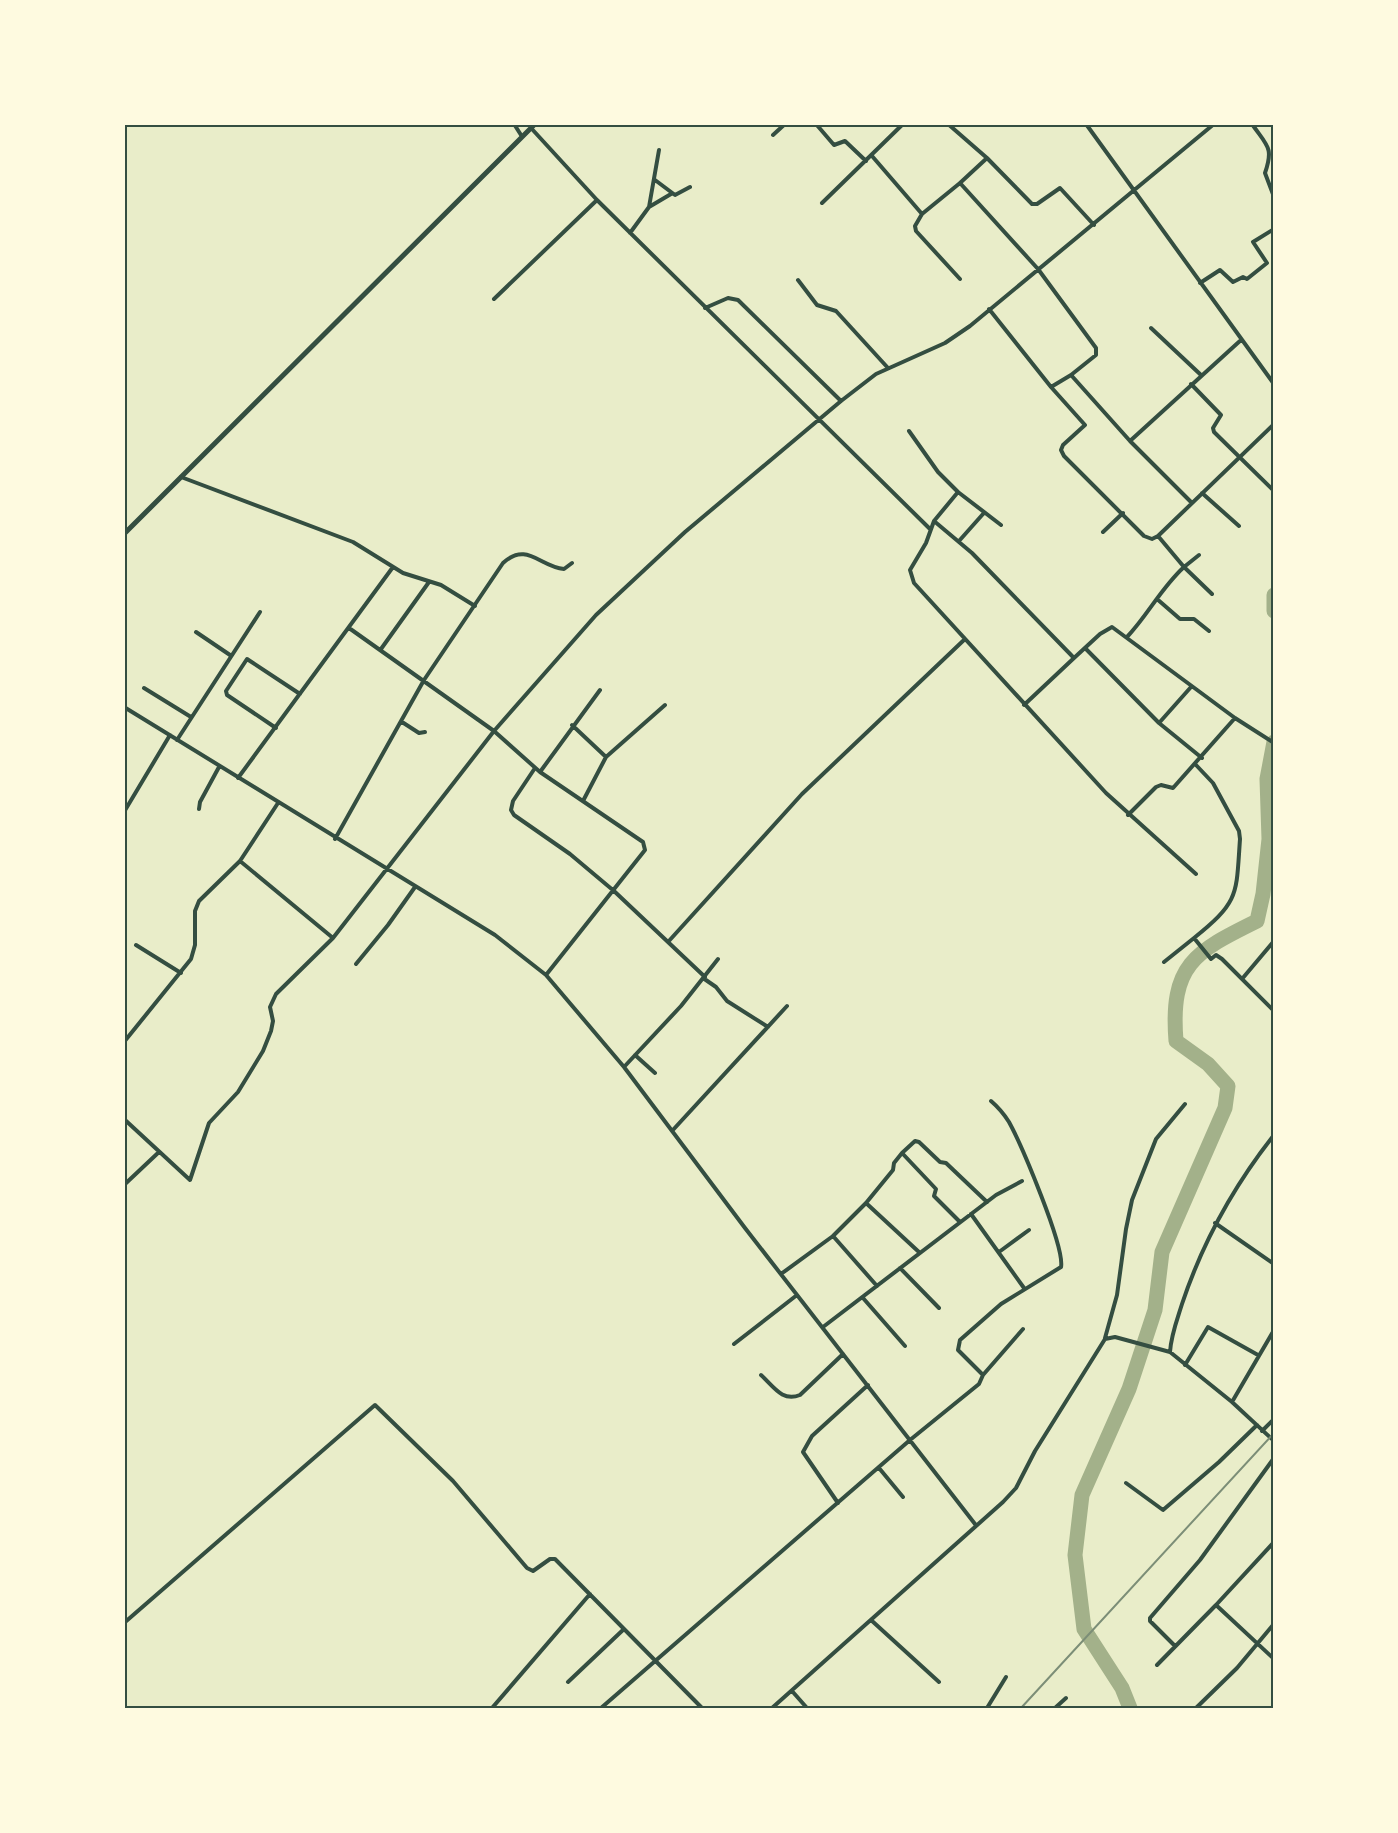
<svg xmlns="http://www.w3.org/2000/svg" width="1398" height="1833" viewBox="0 0 1398 1833" font-family="'PT Serif',serif">
	<style>
		.lines { fill: none; stroke-linecap: round; stroke-linejoin: round }
		.river { stroke: #a3b18a; stroke-width: 15 }
		.minor { stroke: #344e41; stroke-width: 4 }
		.primary { stroke: #344e41; stroke-width: 5 }
		.rail { stroke: #7c8e77; stroke-width: 2 }
		.neatline { fill: none; stroke: #344e41; stroke-width: 2 }
	</style>
	<rect width="100%" height="100%" fill="#e9edc9"/>
	<g class="lines">
		<path class="river" d="M1274 595V611
			M1130 1708 1122 1688 1084 1629 1075 1555 1082 1495 1129 1389 1155 1310 1162 1252 1225 1108 1228 1086 1208 1064 1176 1041C1170 965 1194 952 1257 921L1263 894 1269 839 1267 779 1274 742"/>
		<path class="minor" d="M514 124 521 135
			M816 124 834 145 845 141 866 161
			M948 124 987 158 1032 204H1037L1060 188 1094 225
			M1086 124 1274 384
			M1252 124C1267 146 1274 147 1265 173L1274 197
			M531 128 597 200 930 529
			M773 135 785 124
			M872 156 922 214
			M655 180 675 195 690 187
			M960 183 987 158
			M822 203 903 124
			M649 207 671 194
			M630 233 649 207 659 150
			M960 279 916 231 915 226 922 214 960 183 1038 269 1096 348V355L1071 375 1130 441 1191 502
			M798 280 817 305 836 311 888 368
			M1200 283 1220 270 1233 282 1243 277 1247 279 1267 263 1253 242 1274 229
			M494 299 597 200
			M705 308 728 298 738 300 841 401
			M989 309 1051 387 1071 375
			M1151 328 1201 375
			M1191 384 1221 415 1213 428 1214 432 1274 491
			M1051 387 1085 425 1063 445 1061 450 1064 456 1144 536 1152 539 1158 536
			M909 431 938 472 958 492
			M1130 441 1241 340
			M181 477 353 542 403 573 441 585 475 606
			M1202 493 1239 526
			M934 521 958 492 1001 525
			M1103 532 1123 513
			M959 541 983 514
			M1199 555 1184 567 1212 594
			M1157 599 1180 619H1194L1209 631
			M349 628 494 731 540 772 643 842 645 850 546 975
			M196 632 230 655
			M1127 637C1148 615 1161 588 1184 567L1158 536 1274 424
			M1085 648 1159 723 1202 758
			M381 649 429 582
			M144 688 191 717
			M1024 705 1074 658
			M124 707 495 935 546 975 624 1067 745 1228 975 1524
			M402 722 419 733 425 732
			M1159 723 1191 687
			M572 725 606 757
			M276 728 227 695 226 691 247 659 300 694
			M177 740 260 612
			M1196 765 1213 783 1239 831 1240 839C1236 895 1240 901 1194 938L1211 959 1216 955 1222 959 1274 1011
			M535 768 513 801 511 810 514 815 570 854 614 891 705 977
			M540 772 600 690
			M238 778 393 567
			M583 801 606 757 665 705
			M199 809 200 802 219 767
			M124 812 170 735
			M1128 815 1156 787 1161 785 1173 788 1235 718
			M335 839 424 680 503 563C527 541 540 567 564 569L572 563
			M240 861 333 938
			M1196 874 1106 793 914 583 910 570 926 543 934 521 972 553 1074 658 1100 634 1112 627 1235 718 1274 743
			M668 942 802 794 965 639
			M136 945 181 973
			M1164 962 1194 938
			M356 964 388 925 415 887
			M703 978 716 987 727 1001 768 1027
			M1242 979 1274 941
			M124 1042 191 959 195 945V911L199 901 240 861 278 803
			M635 1055 655 1073
			M624 1067 681 1006 718 959
			M124 1119 190 1180 209 1123 238 1092 263 1051 271 1031 273 1021 270 1007 276 994 333 938 494 731 596 615 685 532 841 401 876 374 945 343 970 326 1214 124
			M672 1131 787 1006
			M902 1153 915 1141 919 1142 940 1162 946 1163 987 1202
			M124 1185 159 1152
			M866 1203 920 1253
			M971 1214 1024 1288
			M1215 1223 1274 1264
			M999 1252 1029 1230
			M900 1268 939 1308
			M781 1274 833 1236
			M877 1286 833 1236 866 1203 893 1170 894 1163 902 1153 936 1189 934 1196 960 1222
			M863 1298 905 1346
			M823 1327 996 1195 1022 1181
			M1105 1338 1117 1295 1126 1229 1132 1200 1156 1139 1185 1104
			M734 1344 797 1295
			M1170 1352C1171 1335 1177 1320 1182 1304 1203 1241 1233 1187 1274 1135
			M1185 1365 1208 1327 1258 1355
			M761 1375C774 1387 782 1402 800 1395L843 1354
			M983 1375 1023 1329
			M1232 1402 1274 1330
			M1262 1431 1274 1419
			M879 1468 903 1497
			M1126 1483 1163 1510 1219 1462 1257 1425
			M838 1503 803 1452 812 1436 868 1385
			M1274 1542 1216 1605 1274 1659
			M871 1620 939 1682
			M124 1623 375 1405 453 1481 527 1568 533 1571 550 1559H555L702 1708
			M1175 1646 1150 1621V1618L1200 1560 1274 1458
			M1157 1665 1216 1605
			M568 1682 624 1629
			M792 1691 807 1708
			M492 1708 590 1594
			M601 1708 910 1440 979 1384 983 1375 958 1350 960 1340 1001 1304 1061 1267C1065 1247 1021 1144 1009 1122 1004 1114 998 1107 991 1101
			M772 1708 1003 1502 1016 1488 1035 1451 1105 1339 1115 1337 1170 1352 1232 1402 1274 1441
			M987 1708 1006 1677
			M1055 1708 1066 1698
			M1196 1708 1237 1668 1273 1625"/>
		<path class="primary" d="M124 534 535 124"/>
		<path class="rail" d="M1021 1708 1274 1433"/>
	</g>
	<rect width="1398" height="1833" fill="none" stroke="#fefae0" stroke-width="252"/>
	<rect x="126" y="126" width="1146" height="1581" class="neatline"/>
</svg>
